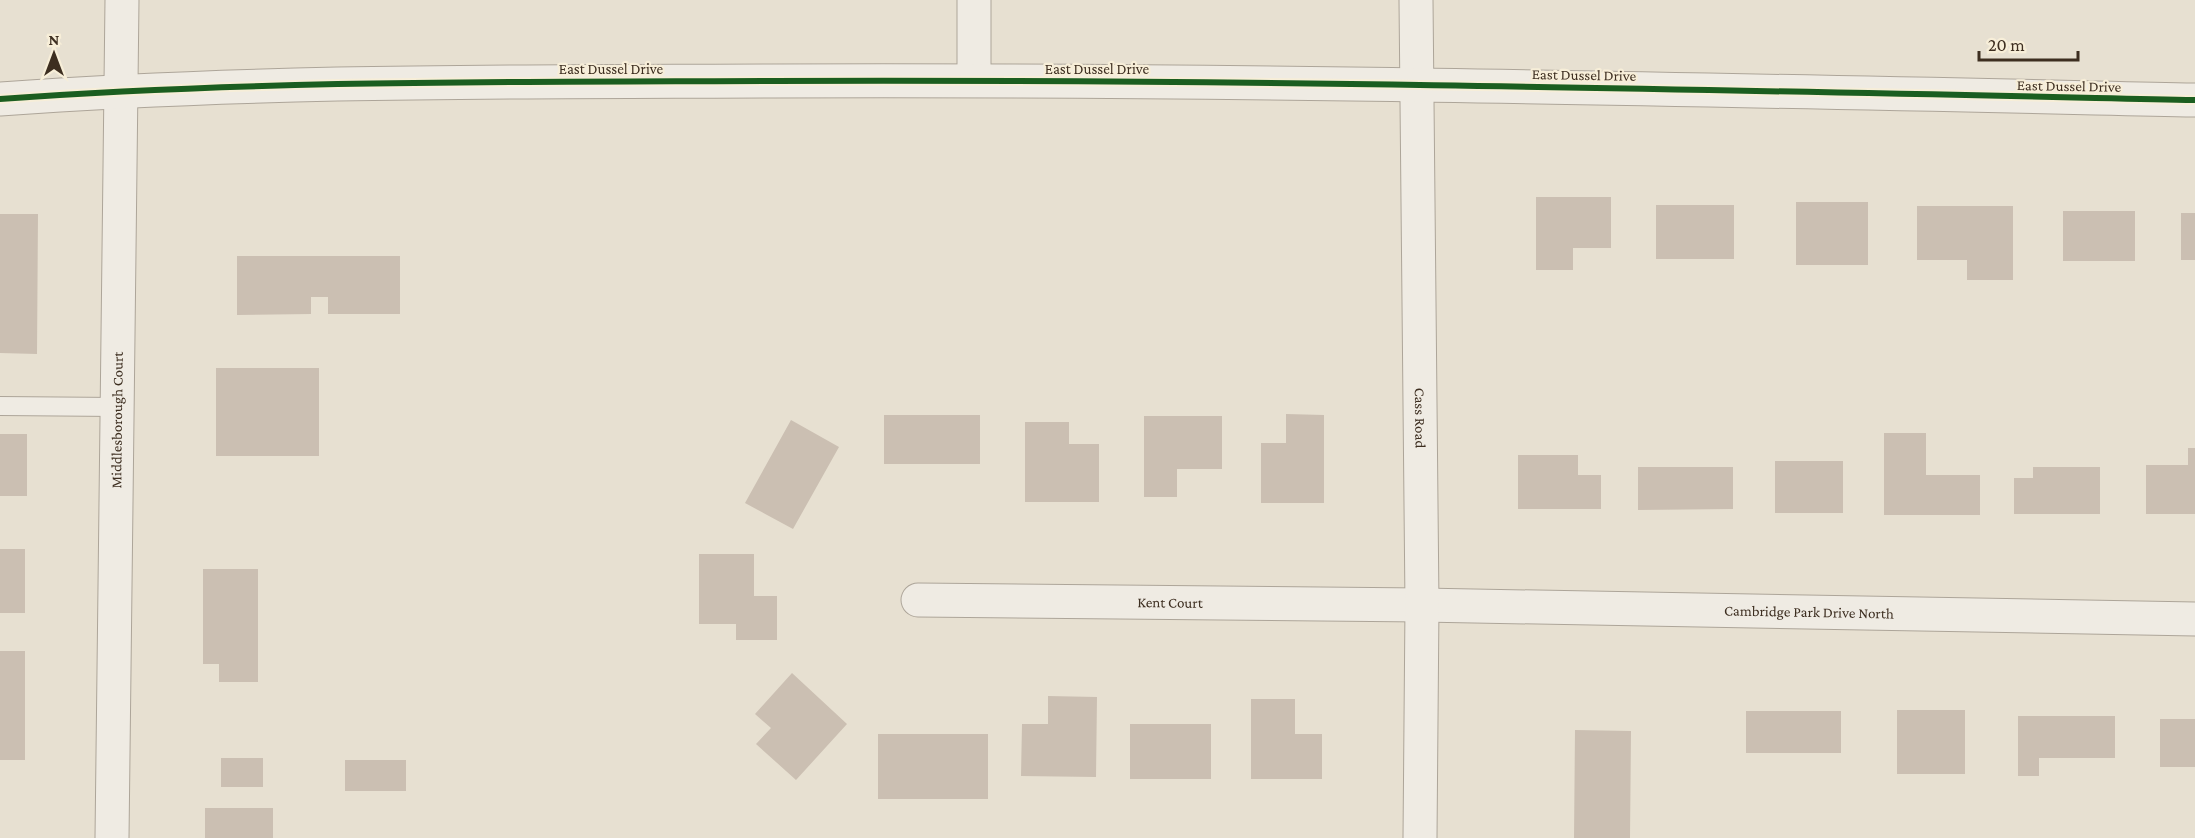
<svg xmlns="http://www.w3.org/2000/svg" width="2195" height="838" viewBox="0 0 2195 838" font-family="'Crimson Pro',serif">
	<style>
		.building { fill: #cbbfb2 }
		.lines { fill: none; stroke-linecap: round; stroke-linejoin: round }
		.service-casing { stroke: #ada599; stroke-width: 20 }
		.minor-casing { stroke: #ada599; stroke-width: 35 }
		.tertiary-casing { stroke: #ada599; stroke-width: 35 }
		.service { stroke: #efebe3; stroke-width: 18 }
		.minor { stroke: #efebe3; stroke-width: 33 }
		.tertiary { stroke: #efebe3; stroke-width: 33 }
		.cycleway-casing { stroke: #f7eed8; stroke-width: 10 }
		.cycleway { stroke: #1b5e20; stroke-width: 6 }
		.labels { text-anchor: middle; stroke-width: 4.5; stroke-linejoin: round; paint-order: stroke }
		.street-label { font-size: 15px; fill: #3d2e20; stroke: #f7eed8 }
	</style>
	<rect width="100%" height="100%" fill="#e7e0d1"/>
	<path class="building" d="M1536 197H1611V248H1573V270H1536Z
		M1796 202H1868V265H1796Z
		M1656 205H1734V259H1656Z
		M1917 206H2013V280H1967V260H1917Z
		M2063 211H2135V261H2063Z
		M2181 213H2195V260H2181Z
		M0 214H38L37 354 0 353Z
		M237 256H400V314H328V297H311V314L237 315Z
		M216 368H319V456H216Z
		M1286 414 1324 415V503H1261V443H1286Z
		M884 415H980V464H884Z
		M1144 416H1222V469H1177V497H1144Z
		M791 420 839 447 793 529 745 503Z
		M1025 422H1069V444H1099V502H1025Z
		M1884 433H1926V475H1980V515H1884Z
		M0 434H27V496H0Z
		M2188 448H2195V514H2146V465H2188Z
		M1518 455H1578V475H1601V509H1518Z
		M1775 461H1843V513H1775Z
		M1638 467H1733V509L1638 510Z
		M2033 467H2100V514H2014V478H2033Z
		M0 549H25V613H0Z
		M699 554H754V596H777V640H736V624H699Z
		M203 569H258V682H219V664H203Z
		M0 651H25V760H0Z
		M792 673 847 724 796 780 756 744 771 728 755 714Z
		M1048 696 1097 697 1096 777 1021 776 1022 724H1048Z
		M1251 699H1295V734H1322V779H1251Z
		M1897 710H1965V774H1897Z
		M1746 711H1841V753H1746Z
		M2018 716H2115V758H2039V776H2018Z
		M2160 719H2195V767H2160Z
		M1130 724H1211V779H1130Z
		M1575 730 1631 731 1630 838H1574Z
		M878 734H988V799H878Z
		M221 758H263V787H221Z
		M345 760H406V791H345Z
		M205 808H273V838H205Z"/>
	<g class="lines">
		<defs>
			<path id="service" d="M0 406 117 407"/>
			<g id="minor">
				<path d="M974 80V0"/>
				<path id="s1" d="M918 600 1422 605 2195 619"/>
				<path id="s2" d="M112 838 122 0"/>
			</g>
			<g id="tertiary">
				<path id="s3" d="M1416 0 1422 605 1420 838"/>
				<path d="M0 99C257 80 514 82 772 81 1246 79 1721 90 2195 100"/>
			</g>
		</defs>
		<use href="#service" class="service-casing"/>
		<use href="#minor" class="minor-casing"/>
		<use href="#tertiary" class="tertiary-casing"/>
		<use href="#service" class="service"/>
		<use href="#minor" class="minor"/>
		<use href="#tertiary" class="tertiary"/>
		<defs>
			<path id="cycleway" d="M0 99C257 80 514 82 772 81 1246 79 1721 90 2195 100"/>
		</defs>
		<use href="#cycleway" class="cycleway-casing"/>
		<use href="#cycleway" class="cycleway"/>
	</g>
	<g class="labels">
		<g class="street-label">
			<text x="611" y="74">East Dussel Drive</text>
			<text x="1097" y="74">East Dussel Drive</text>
			<text transform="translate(1584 75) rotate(1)" y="5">East Dussel Drive</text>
			<text transform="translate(2069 86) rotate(1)" y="5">East Dussel Drive</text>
			<text dy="5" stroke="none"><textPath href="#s2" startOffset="418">Middlesborough Court</textPath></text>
			<text dy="5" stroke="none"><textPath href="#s3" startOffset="418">Cass Road</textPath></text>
			<text dy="5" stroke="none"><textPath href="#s1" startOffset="252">Kent Court</textPath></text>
			<text dy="5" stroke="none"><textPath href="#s1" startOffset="891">Cambridge Park Drive North</textPath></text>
		</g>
	</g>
	<g transform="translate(54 54)" stroke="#f7eed8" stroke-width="4.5" paint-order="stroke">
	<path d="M0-4.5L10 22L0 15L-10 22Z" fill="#3d2e20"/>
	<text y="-9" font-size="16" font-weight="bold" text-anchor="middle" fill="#3d2e20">N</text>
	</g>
	<path d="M1979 51v9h99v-9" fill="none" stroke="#3d2e20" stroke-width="3"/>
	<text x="1988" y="51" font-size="18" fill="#3d2e20" stroke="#f7eed8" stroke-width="4.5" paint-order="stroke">20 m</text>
</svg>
